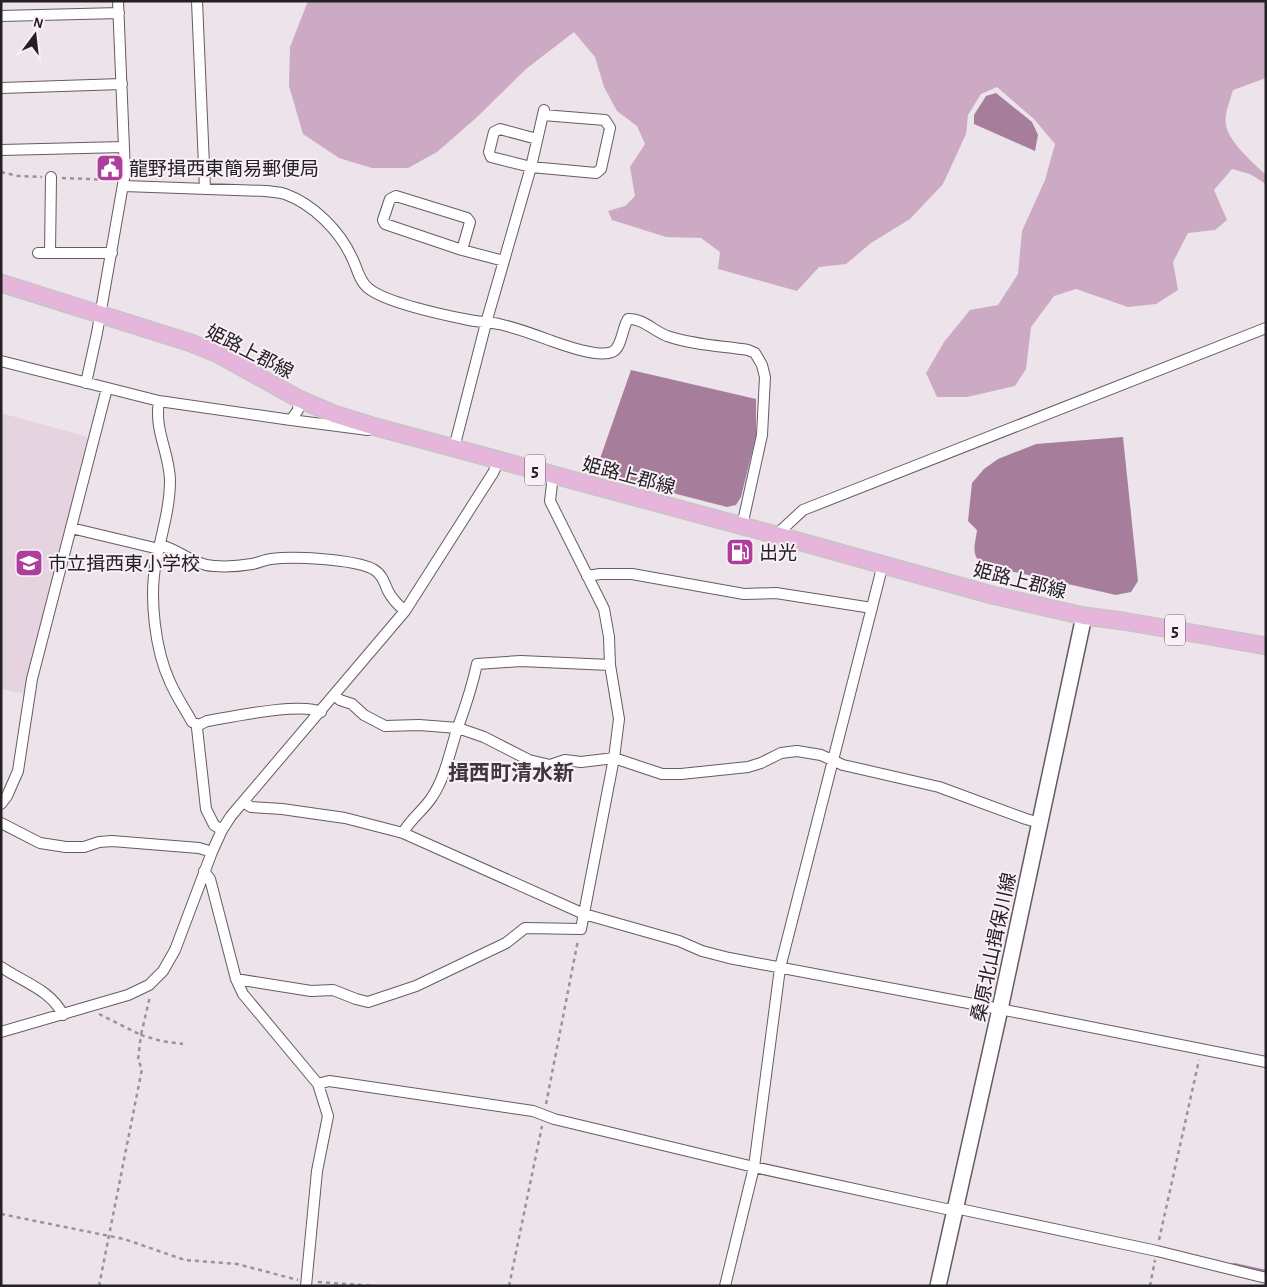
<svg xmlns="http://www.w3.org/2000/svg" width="1267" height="1287" viewBox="0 0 1267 1287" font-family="'Alegreya Sans','Noto Sans JP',sans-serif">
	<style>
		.built { fill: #e5d4e0 }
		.green { fill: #ccaac3 }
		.water { fill: #a67e9c }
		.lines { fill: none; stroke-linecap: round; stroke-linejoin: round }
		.stream { stroke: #a67e9c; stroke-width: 4 }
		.street-casing { stroke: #655c62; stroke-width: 12 }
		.secondary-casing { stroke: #655c62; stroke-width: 18 }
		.primary-casing { stroke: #c6c5c6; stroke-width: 19 }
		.path { stroke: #9a9399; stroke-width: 2.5; stroke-dasharray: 4 4; stroke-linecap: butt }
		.street { stroke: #fff; stroke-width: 10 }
		.secondary { stroke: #fff; stroke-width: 15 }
		.primary { stroke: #e6b5dc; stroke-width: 16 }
		.labels { text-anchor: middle; stroke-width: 4; stroke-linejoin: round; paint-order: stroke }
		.shield { fill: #faf0f7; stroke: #645f63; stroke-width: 1 }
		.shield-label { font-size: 18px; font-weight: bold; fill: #242124 }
		.poi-label { font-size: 19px; fill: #242124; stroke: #faf0f7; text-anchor: start }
		.street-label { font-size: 19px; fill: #242124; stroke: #faf0f7 }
		.quarter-label { font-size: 21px; font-weight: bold; fill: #3e373c; stroke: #faf0f7 }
	</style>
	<rect width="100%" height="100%" fill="#ede3ea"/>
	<path class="built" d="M1 413 88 437 25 694 1 689Z"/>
	<path class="green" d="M308 1H1266V78L1233 90C1230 101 1224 114 1226 125 1228 141 1254 164 1266 175V184L1250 174 1232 169 1214 190 1227 220 1215 230 1188 233 1173 262 1178 290 1156 304 1128 307 1076 289 1054 296 1031 327 1026 369 1015 386 967 397H937L926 373 944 342 970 310 998 305 1018 274 1022 231 1045 180 1055 144 1034 119 997 87 981 94 968 115 966 134 943 184 910 219 871 243 846 264 819 267 797 291 718 269 720 252 701 238 666 237 612 220 608 211 625 206 635 196 630 167 645 144 637 126 617 111 604 87 595 57 574 32 526 69 476 118 437 152 408 168H372L339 158 303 134 289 86 290 47Z"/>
	<path class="water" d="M996 93 1032 122 1038 135 1035 151 974 124V115L986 96Z
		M631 370 756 399V436L741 497 736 505 727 507 595 473Z
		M1123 437 1138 581 1131 592 1116 595 984 565C970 555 975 546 977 530L968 521 972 483 984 469 998 459 1036 444Z"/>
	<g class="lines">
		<path class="stream" d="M1234 1265 1266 1272"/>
		<defs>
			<path id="street" d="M197 1 205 189
				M1 16 119 13
				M1 88 122 84
				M537 139 500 129 494 132 489 152 491 157 531 167 596 173 601 169 610 128 605 120 543 115
				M1 150 124 147
				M124 186 266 191C272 192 279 192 285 194 313 204 340 231 352 258 357 267 359 281 368 288 386 303 444 315 469 320 479 322 489 322 499 324 516 328 533 334 549 340 563 345 598 358 612 352 622 348 622 328 628 319 642 318 654 331 667 336 693 345 722 346 748 350L755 353 762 365 765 377 762 435 742 526
				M462 250 470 222 467 218 396 196 390 199 383 220 385 224 462 250 504 261
				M38 253H112
				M50 253 51 177
				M1 361 159 401 291 420 298 410 299 399
				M86 383 97 333 125 173 118 1
				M159 401C154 431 169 451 170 480 170 509 161 535 156 562 149 597 155 650 170 682 176 696 185 709 192 722L199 725
				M291 420 368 430
				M454 448 486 323 531 167 544 110
				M71 528 159 549
				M776 535 803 510 1266 328
				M161 545C179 550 194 565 214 566 226 567 240 566 252 564 258 563 264 560 271 559 293 556 353 559 373 569 382 574 384 582 388 591 392 599 398 605 405 611
				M587 576 600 574H632L744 594 776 593 872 608
				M335 695 340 700 352 704 364 715 385 726 419 725 458 728 484 737 529 760 550 765 565 760 581 762 614 758 662 774H681L748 767 761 763 781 753 797 751 821 755 843 765 939 787 1026 819 1040 823
				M243 802 251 807 282 809 345 818 403 833 584 914 679 941 702 951 729 958 1000 1009 1266 1062
				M1 804 7 796 18 771 32 679 107 388
				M1 823 40 843 66 847H84L99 842 112 841 199 848 212 852
				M222 830 214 825 206 809 197 728 199 725 207 721C231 717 301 702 321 712
				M403 833C410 819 424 810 432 797 446 776 450 750 458 727 466 705 472 687 477 664L521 661 610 665
				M204 871 210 879 236 979 243 994 318 1084 328 1116 317 1171 306 1286
				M1 967C23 982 51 990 63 1015
				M236 979 311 991 333 990 356 999 368 1002 416 986 506 943 525 928 581 929 614 758 619 719 610 665 609 637 604 609 550 501 553 475
				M1 1032 128 995 149 985 163 971 175 950 212 852 222 830 231 816 405 611 493 473 499 460
				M318 1084 329 1081 533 1111 554 1119 754 1167 946 1209 955 1208 1157 1251 1266 1278
				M725 1286 754 1167 780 968 883 564"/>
			<path id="secondary" d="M938 1286 1000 1009 1084 616"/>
			<path id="primary" d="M1 283 191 343 218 354 299 399 334 414 376 427 776 535 992 595 1084 616 1123 621 1266 646"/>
		</defs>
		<use href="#street" class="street-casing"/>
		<use href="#secondary" class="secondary-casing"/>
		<use href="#primary" class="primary-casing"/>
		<path class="path" d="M1 172 18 176 42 177
			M62 178 114 180
			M99 1014 141 1035 150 996
			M546 1104 578 940
			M1 1214 124 1239 185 1260 237 1264 298 1280
			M1159 1240 1199 1060
			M318 1282 374 1286
			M99 1286 142 1069 138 1060 141 1035 161 1041 183 1044
			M509 1286 542 1126
			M1150 1286 1155 1260"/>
		<use href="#street" class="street"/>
		<use href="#secondary" class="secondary"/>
		<use href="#primary" class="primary"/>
	</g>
	<defs>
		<symbol id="civic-square" viewBox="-11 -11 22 22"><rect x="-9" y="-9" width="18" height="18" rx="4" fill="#ad3e9a" stroke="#faf0f7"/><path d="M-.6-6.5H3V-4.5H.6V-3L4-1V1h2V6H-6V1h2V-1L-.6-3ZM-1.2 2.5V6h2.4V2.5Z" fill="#fff"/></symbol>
		<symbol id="fuel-square" viewBox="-11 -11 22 22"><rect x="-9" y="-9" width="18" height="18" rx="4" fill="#ad3e9a" stroke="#faf0f7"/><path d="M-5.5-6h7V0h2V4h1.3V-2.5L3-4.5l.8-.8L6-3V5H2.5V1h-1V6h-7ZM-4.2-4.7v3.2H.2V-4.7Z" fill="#fff"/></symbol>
		<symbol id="school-square" viewBox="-11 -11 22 22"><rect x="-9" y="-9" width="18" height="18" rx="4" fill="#ad3e9a" stroke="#faf0f7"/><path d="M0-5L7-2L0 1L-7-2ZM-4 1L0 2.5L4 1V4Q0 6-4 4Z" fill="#fff"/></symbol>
	</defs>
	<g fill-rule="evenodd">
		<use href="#civic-square" x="94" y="152" width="32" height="32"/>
		<use href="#fuel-square" x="724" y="536" width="32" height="32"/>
		<use href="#school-square" x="13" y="547" width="32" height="32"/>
	</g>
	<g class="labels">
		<g class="shield">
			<rect x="525" y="454.5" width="20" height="31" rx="4"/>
			<rect x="1165" y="614.5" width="20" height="31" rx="4"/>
		</g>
		<g class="shield-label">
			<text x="535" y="476">5</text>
			<text x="1175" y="636">5</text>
		</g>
		<g class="poi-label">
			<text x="129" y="175">龍野揖西東簡易郵便局</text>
			<text x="759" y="559">出光</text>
			<text x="48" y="570">市立揖西東小学校</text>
		</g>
		<g class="street-label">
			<text transform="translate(250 351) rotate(27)" y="7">姫路上郡線</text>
			<text transform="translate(629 475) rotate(15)" y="7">姫路上郡線</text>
			<text transform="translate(1020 580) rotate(14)" y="7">姫路上郡線</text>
			<text transform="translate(993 947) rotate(-78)" y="7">桑原北山揖保川線</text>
		</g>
		<g class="quarter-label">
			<text x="511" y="780">揖西町清水新</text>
		</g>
	</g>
	<rect width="1267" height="1287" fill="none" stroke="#242124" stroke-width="5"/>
	<g transform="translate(35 35) rotate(15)" stroke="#faf0f7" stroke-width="4" paint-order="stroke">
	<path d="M0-4L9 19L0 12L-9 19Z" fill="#242124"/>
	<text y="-8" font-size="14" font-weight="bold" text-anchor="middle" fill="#242124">N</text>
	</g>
</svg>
